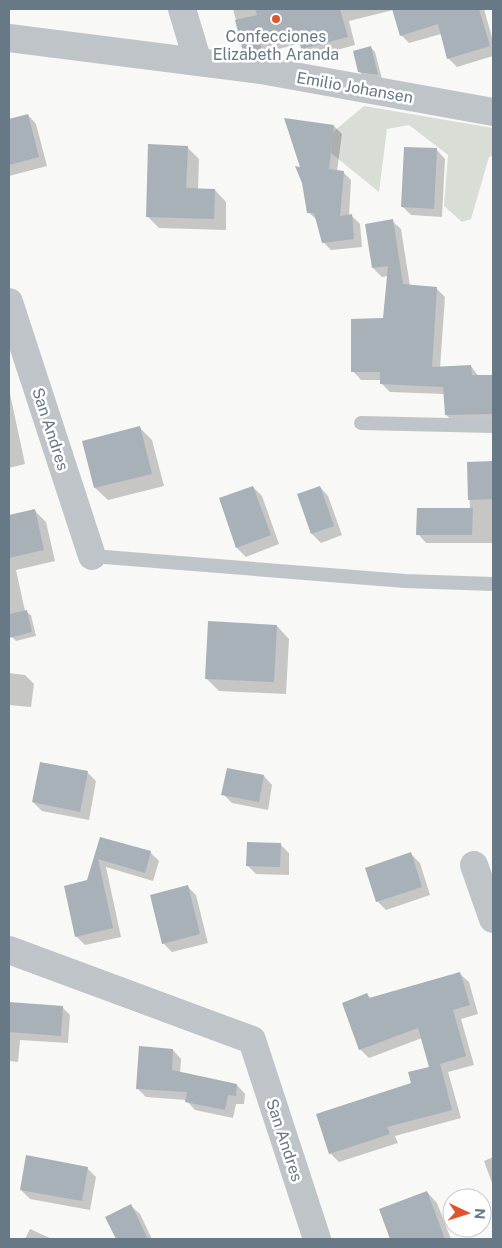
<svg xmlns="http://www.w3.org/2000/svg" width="502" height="1248" viewBox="0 0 502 1248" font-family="'Public Sans',sans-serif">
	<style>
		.green { fill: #d8ddd5 }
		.shadow { fill: #0003 }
		.building { fill: #a8b1b7 }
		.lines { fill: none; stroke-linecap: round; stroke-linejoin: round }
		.service { stroke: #bfc4c8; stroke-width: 14 }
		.minor { stroke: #bfc4c8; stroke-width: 28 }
		.poi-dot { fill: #e1552c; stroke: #fff; stroke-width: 2 }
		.labels { text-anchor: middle; stroke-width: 5; stroke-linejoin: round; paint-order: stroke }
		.poi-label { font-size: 16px; fill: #677986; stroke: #fff }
		.street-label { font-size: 16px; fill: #677986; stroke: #fff }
	</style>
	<rect width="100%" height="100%" fill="#f8f8f6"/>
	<path class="green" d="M364 106 493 128V156L489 157 471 219 462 222 444 206 448 155 409 125 387 129 379 192 331 153 333 132Z"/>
	<path class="shadow" d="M233 9H484L493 41V56L457 67 448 58 441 34 409 43 401 35 393 10 349 21 355 45 311 57 302 48 301 43 268 52 269 58 252 60 244 51Z
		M371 48 375 52 382 79 363 76 359 71Z
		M28 115 36 124 47 166 9 176V120Z
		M334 126 342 134 337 171 343 172 351 180 349 216H352L360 224 362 247 331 250 323 242 317 220 308 212 302 168Z
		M187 147 199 159 198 190H215L226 202V230L159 228 147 216Z
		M437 150 445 159 442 217 411 215 402 206Z
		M392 221 401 229 410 286 436 288 445 297 440 368 471 366 479 377H493V423H455L446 415 445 394 390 392 381 383V380H361L353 371 384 319 388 276 382 277 373 268Z
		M9 389 25 464 9 468Z
		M140 428 152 440 164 486 108 500 95 488Z
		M493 462V543H426L418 534 470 509 468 463Z
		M253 487 262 496 279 544 246 557 237 548 220 499Z
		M320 487 328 496 342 535 321 543 312 534 299 495Z
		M34 510 46 522 55 561 16 570 25 611 31 615 36 636 16 641 12 637 9 625V516Z
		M277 626 289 639 286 694 219 691 206 678Z
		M9 673 25 675 34 684 31 707 9 705Z
		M87 772 96 781 89 820 42 811 33 802Z
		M264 776 272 785 268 810 232 803 223 794Z
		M101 838 150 852 159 861 153 881 106 867 121 937 85 945 76 936 88 882Z
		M280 844 289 853V875L256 874 247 865Z
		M411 854 420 863 430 895 386 910 377 901Z
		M188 887 196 895 208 943 172 952 163 943Z
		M460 974 469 982 478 1014 461 1019 474 1065 448 1072 461 1118 395 1136 398 1143 339 1162 330 1153 430 1068 422 1038 369 1058 360 1049 367 994 371 999Z
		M9 1004 62 1007 70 1015 68 1043 20 1040 18 1062 9 1061Z
		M173 1050 181 1059 180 1073 237 1085 245 1094 244 1104H236L233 1118 195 1110 186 1100 146 1097 137 1088Z
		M493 1157V1186L484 1161Z
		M87 1168 96 1177 90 1210 30 1199 21 1190Z
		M427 1192 437 1203 451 1239H386L391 1237Z
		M131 1206 140 1214 152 1239H117L107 1217Z
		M30 1229 52 1239H25Z"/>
	<path class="building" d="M255 9H340L348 37 301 49 298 34 260 43 262 50 243 52 235 20 257 15Z
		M392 9H479L490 46 447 59 438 24 400 36Z
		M371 46 378 75 358 72 353 51Z
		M28 114 39 157 9 165V119Z
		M284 118 334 125 329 169 344 171 340 216 352 214 354 239 322 243 314 213H307L302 183 295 166 300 167Z
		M148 144 188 146 186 188 215 189 214 219 146 217Z
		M404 147 437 148 434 209 401 207Z
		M393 219 403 284 437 287 432 367 471 365 472 375H493V414L445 415 443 387 380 384V372H351V319L383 318 388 266 372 268 365 224Z
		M140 426 152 474 94 488 82 441Z
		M493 461V499L468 500 467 462Z
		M253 486 271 535 236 548 219 498Z
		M320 486 334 526 311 534 297 494Z
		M417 508H473L472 535H416Z
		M35 509 44 550 9 558V515Z
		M27 610 32 632 9 638V614Z
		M208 621 277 625 274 682 205 679Z
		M40 762 88 771 80 812 32 802Z
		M227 768 264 775 259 802 221 795Z
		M100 837 151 851 145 873 98 859 113 928 75 937 64 886 87 880Z
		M247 842 281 843 280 867 246 866Z
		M411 852 422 887 376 902 365 868Z
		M188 885 200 934 162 944 150 895Z
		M460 972 470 1005 453 1010 466 1056 440 1064 452 1110 387 1127 390 1134 329 1154 316 1114 411 1083 408 1072 429 1067 418 1028 359 1050 342 1003 367 993 369 998Z
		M9 1002 63 1006 61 1036 9 1032Z
		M139 1046 173 1049 172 1070 237 1084 236 1096 228 1095 225 1110 185 1102 187 1092 136 1089Z
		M26 1155 88 1167 82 1201 20 1190Z
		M427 1191 445 1239H390L379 1209Z
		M131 1204 148 1239H116L105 1217Z"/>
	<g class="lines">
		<path class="service" d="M361 423 493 426
			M92 556 405 581 493 584"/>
		<path class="minor" d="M182 9 198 62
			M9 38 261 70 493 112
			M9 302 92 556
			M474 865 493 919
			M9 950 252 1040 317 1239"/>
	</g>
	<circle class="poi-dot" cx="276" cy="19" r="5"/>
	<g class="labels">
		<g class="poi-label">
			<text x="276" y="42">Confecciones<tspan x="276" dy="18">Elizabeth Aranda</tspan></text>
		</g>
		<g class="street-label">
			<text transform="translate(355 87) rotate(10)" y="6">Emilio Johansen</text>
			<text transform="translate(51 429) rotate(72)" y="6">San Andres</text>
			<text transform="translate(285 1140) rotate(72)" y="6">San Andres</text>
		</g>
	</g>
	<rect width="502" height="1248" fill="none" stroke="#677986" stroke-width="20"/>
	<g transform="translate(467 1213) rotate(94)"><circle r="24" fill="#ffffff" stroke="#c2c9cf"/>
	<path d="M0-4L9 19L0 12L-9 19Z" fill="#e1552c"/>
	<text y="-8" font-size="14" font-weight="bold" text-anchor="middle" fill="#677986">N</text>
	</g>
</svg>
